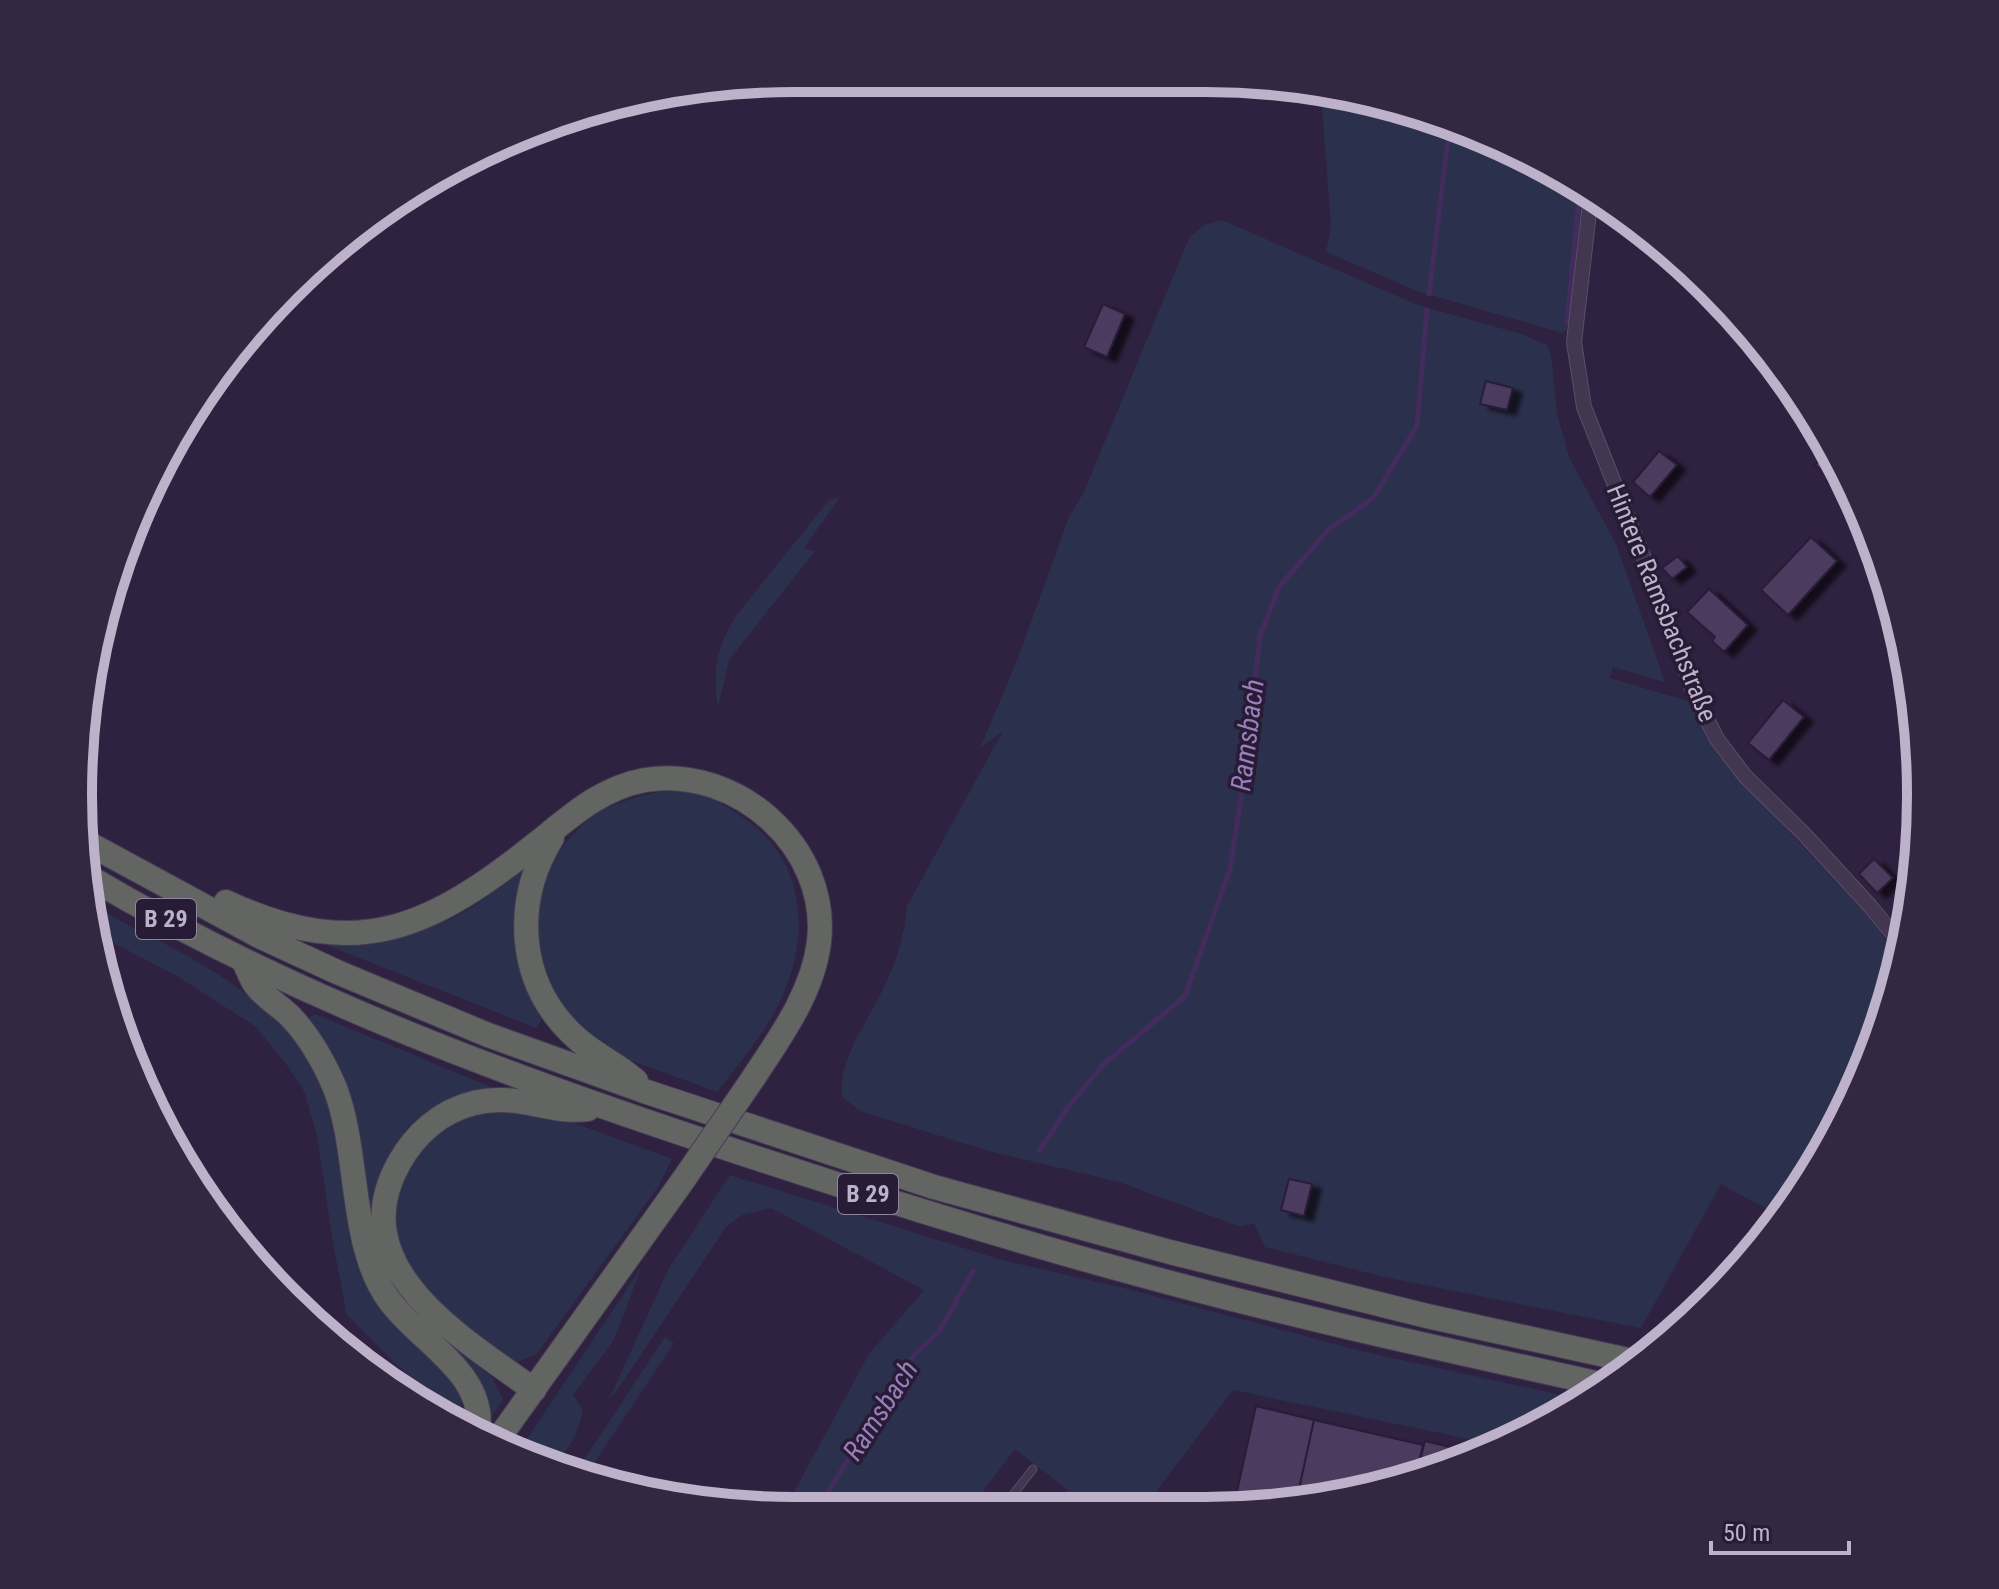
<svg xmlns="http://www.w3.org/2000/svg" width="1999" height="1589" viewBox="0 0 1999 1589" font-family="'Roboto Condensed',sans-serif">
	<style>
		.green { fill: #2b314c }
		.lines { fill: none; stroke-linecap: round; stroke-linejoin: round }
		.stream { stroke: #432b5e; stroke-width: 5 }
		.building { fill: #4b3b5e; stroke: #291d37; stroke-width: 2; filter: url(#shadow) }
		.service-casing { stroke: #5a4e68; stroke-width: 9 }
		.minor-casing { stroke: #5a4e68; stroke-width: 16 }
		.trunk-casing { stroke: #473b55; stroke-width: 26 }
		.service { stroke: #423650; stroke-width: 7 }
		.minor { stroke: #423650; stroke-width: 14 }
		.trunk { stroke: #626561; stroke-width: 24 }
		.trunk-bridge-casing { stroke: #473b55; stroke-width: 26; stroke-linecap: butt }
		.trunk-bridge { stroke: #626561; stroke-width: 24 }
		.labels { text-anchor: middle; stroke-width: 7; stroke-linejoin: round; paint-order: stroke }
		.shield { fill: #271b35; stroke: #91859e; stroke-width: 2 }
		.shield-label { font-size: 24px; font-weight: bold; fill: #beb2cb }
		.street-label { font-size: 26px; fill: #beb2cb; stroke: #271b35 }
		.water-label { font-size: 28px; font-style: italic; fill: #997eb9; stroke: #271b35 }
		.rim { fill: none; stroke: #beb2cb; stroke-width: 10 }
	</style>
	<defs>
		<filter id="shadow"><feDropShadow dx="9" dy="5" stdDeviation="2" flood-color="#0009"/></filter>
	</defs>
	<rect width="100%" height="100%" fill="#2f2140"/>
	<path class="green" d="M1286 87 1435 116 1562 174 1584 189 1567 330 1562 333 1417 291 1326 252 1331 225 1322 107Z
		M1222 220 1415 304 1521 334 1547 345 1551 355 1557 413 1569 457 1616 544 1665 682 1613 667 1610 678 1690 702 1737 776 1872 920 1900 959 1896 980 1847 1112 1781 1217 1721 1184 1641 1328 1384 1277 1265 1247 1254 1223 1241 1227 1119 1182 985 1150 860 1111 842 1097C838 1059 867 1023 883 989 896 964 905 934 907 906L1003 731 980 748 1018 658 1069 517 1084 492 1189 238 1204 225Z
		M840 497 804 548 815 551 729 660 718 709C713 671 715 650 736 616L829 500Z
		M658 792C670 793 683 791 694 793 710 796 725 806 738 814 804 854 812 931 782 997 766 1032 740 1062 717 1092 693 1083 668 1074 643 1065 633 1061 619 1058 609 1051 529 999 509 880 591 818 611 803 633 798 658 792Z
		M524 863 529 866C505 918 514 971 542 1019L536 1028 324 944C379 943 437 934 482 900 497 888 510 875 524 863Z
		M93 906C176 952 277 990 319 1081 329 1103 333 1129 337 1152 346 1198 345 1252 370 1293 376 1303 383 1314 391 1323 408 1340 456 1376 461 1397 463 1404 460 1414 459 1421L425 1402 421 1385 397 1365 347 1315 333 1243 317 1135 304 1091 286 1064 255 1026 177 976 96 934Z
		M315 1014 491 1087 449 1098 427 1111 406 1129 391 1151 378 1179 373 1226 389 1281 409 1309 492 1377 503 1400 484 1427 386 1284 308 1023 310 1017Z
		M490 1109 550 1114 672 1159 658 1187 536 1355 517 1362 506 1358 420 1289 395 1234 398 1181 431 1134 459 1118Z
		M730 1175 1002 1260 1124 1288 1365 1352 1584 1400 1562 1415 1493 1444 1233 1390 1142 1510H1094L1015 1449 969 1510H784L869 1354 924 1290 771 1208 742 1215 726 1227 616 1392 610 1397 669 1268Z
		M266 1254 400 1386 399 1387 359 1363 256 1267Z
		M642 1266 614 1340 573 1395 583 1410C578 1432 565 1470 536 1461 528 1459 524 1458 518 1452Z
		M665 1337 674 1343 588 1472 585 1476 575 1473Z"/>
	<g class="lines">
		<path class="stream" d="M1429 294 1450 123
			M1567 323 1580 187
			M1039 1151 1068 1107 1104 1064 1185 996 1230 869 1245 774 1260 636 1279 587 1328 530 1374 497 1417 426 1427 310
			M816 1511 913 1356 939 1332 973 1271"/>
	</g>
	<path class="building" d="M1103 304 1125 314 1107 357 1084 347Z
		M1486 381 1513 388 1507 410 1480 404Z
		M1830 447 1851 494 1849 497 1839 489 1841 487 1815 465Z
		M1659 451 1677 465 1650 497 1633 482Z
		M1811 537 1837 561 1788 615 1761 590Z
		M1678 556 1687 567 1672 579 1662 568Z
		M1709 589 1748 625 1724 652 1712 641 1715 637 1687 612Z
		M1783 700 1804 717 1769 760 1748 743Z
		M1874 859 1893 878 1877 893 1859 874Z
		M1289 1179 1312 1184 1304 1216 1281 1210Z
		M1256 1406 1314 1420 1299 1489 1304 1491 1302 1501 1252 1509H1233Z
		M1314 1420 1423 1445 1416 1476 1390 1486 1329 1497 1311 1492 1312 1487 1305 1486 1304 1491 1299 1489Z
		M1425 1441 1458 1449 1456 1459 1416 1476Z"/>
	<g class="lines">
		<defs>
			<path id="service" d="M1001 1510 1033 1469
				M1057 1510 1068 1496"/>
			<path id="minor" d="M1591 195 1574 342 1584 407 1651 576 1694 694 1717 739 1745 776 1804 834 1870 906 1902 945"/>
			<path id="trunk" d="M552 838C513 901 517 981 572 1034 592 1054 615 1062 636 1081
				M84 841 259 936 337 972 488 1035 647 1092 934 1187 1170 1252 1427 1316 1637 1362
				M89 877C293 998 517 1080 741 1153 871 1196 1002 1237 1134 1273 1289 1316 1447 1350 1605 1385
				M226 902C361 965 433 926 541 840 573 814 602 788 645 780 737 765 830 847 819 942 813 992 781 1036 754 1077
				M243 960C248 969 251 980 257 987 266 998 280 1006 290 1016 309 1036 324 1062 335 1088 360 1153 349 1246 389 1300 419 1342 487 1373 478 1432
				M534 1390C464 1339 340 1268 399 1163 415 1134 441 1111 474 1103 518 1092 548 1114 588 1109
				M496 1442 684 1179"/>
		</defs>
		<use href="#service" class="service-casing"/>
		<use href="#minor" class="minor-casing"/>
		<use href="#trunk" class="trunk-casing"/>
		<use href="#service" class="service"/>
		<use href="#minor" class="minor"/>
		<use href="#trunk" class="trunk"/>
		<defs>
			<path id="trunk-bridge" d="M684 1179 754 1077"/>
		</defs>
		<use href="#trunk-bridge" class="trunk-bridge-casing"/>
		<use href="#trunk-bridge" class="trunk-bridge"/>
	</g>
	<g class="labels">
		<g class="shield">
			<rect x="136" y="899" width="60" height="40" rx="6"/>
			<rect x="838" y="1174" width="60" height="40" rx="6"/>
		</g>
		<g class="shield-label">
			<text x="166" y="927">B 29</text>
			<text x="868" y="1202">B 29</text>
		</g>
		<g class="street-label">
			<text transform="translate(1662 603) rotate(68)" y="9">Hintere Ramsbachstraße</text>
		</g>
		<g class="water-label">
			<text transform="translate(1247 735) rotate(-83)" y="10">Ramsbach</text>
			<text transform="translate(880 1410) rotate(-57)" y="10">Ramsbach</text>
		</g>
	</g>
	<path d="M0 0H1999V1589H0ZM794 92H1205A702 702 0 0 1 1907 794V795A702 702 0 0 1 1205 1497H794A702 702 0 0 1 92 795V794A702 702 0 0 1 794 92Z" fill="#332741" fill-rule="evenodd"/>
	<path class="rim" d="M794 92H1205A702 702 0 0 1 1907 794V795A702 702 0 0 1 1205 1497H794A702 702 0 0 1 92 795V794A702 702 0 0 1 794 92Z"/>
	<path d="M1711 1541v12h138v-12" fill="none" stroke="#beb2cb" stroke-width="4"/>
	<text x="1723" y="1541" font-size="24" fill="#beb2cb" stroke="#271b35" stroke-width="6" paint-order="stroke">50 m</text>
</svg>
